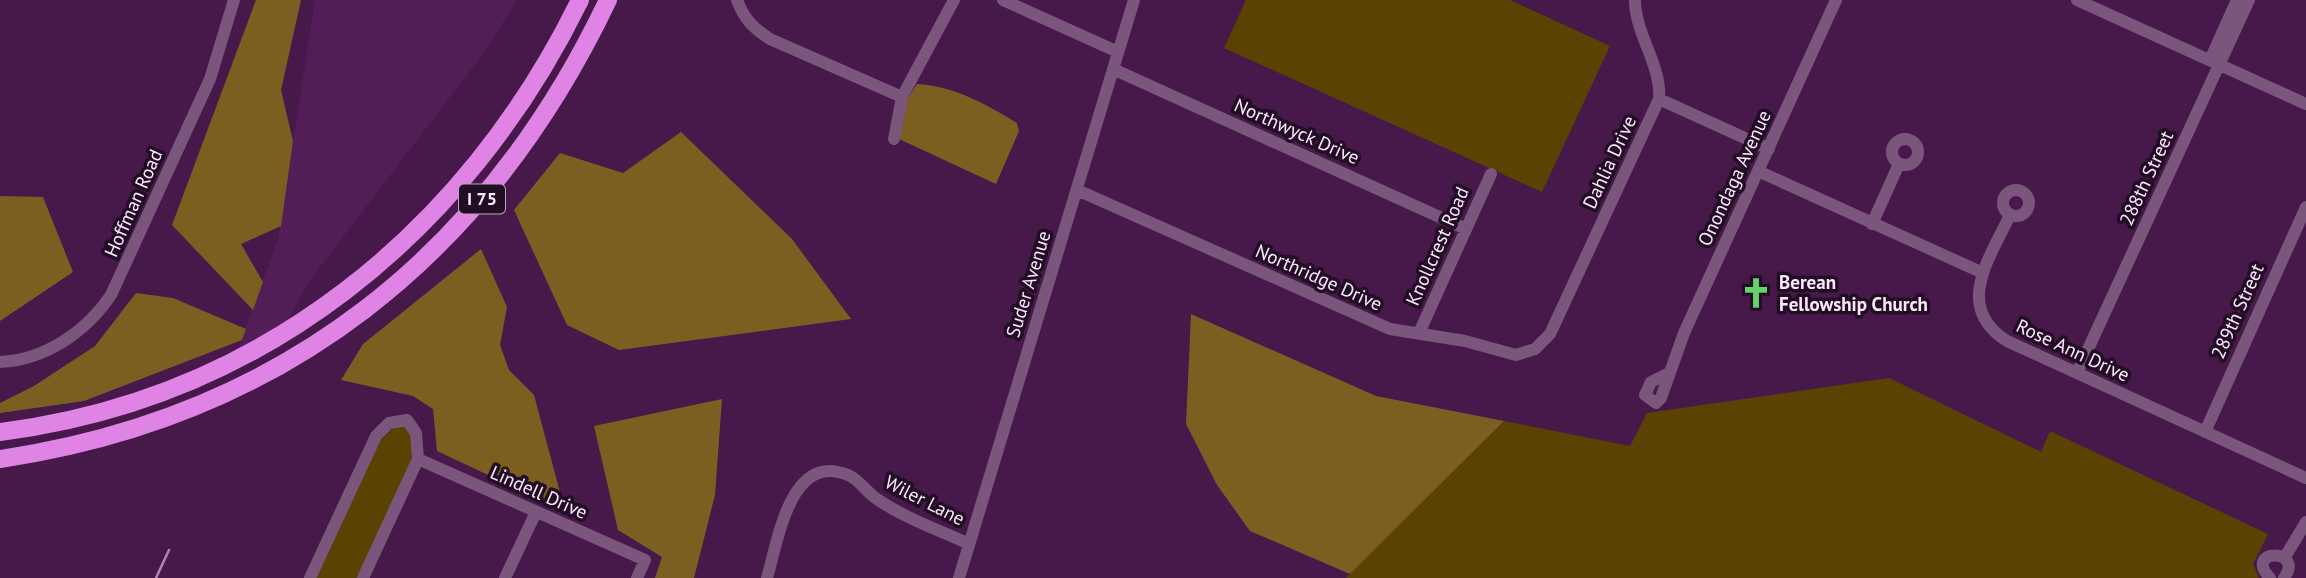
<svg xmlns="http://www.w3.org/2000/svg" width="2306" height="578" viewBox="0 0 2306 578" font-family="'PT Sans',sans-serif">
	<style>
		.built { fill: #531e57 }
		.green { fill: #5a4203 }
		.forest { fill: #7a5f21 }
		.lines { fill: none; stroke-linecap: round; stroke-linejoin: round }
		.minor { stroke: #7a557c; stroke-width: 12 }
		.highway { stroke: #df83e5; stroke-width: 18 }
		.rail { stroke: #a988ac; stroke-width: 2.5 }
		.labels { text-anchor: middle; stroke-width: 7; stroke-linejoin: round; paint-order: stroke }
		.shield { fill: #220e24; stroke: #bca6bd; stroke-width: 2 }
		.shield-label { font-size: 18px; font-weight: bold; fill: #fee7ff }
		.street-label { font-size: 19px; fill: #fee7ff; stroke: #220e24 }
		.poi-label { font-size: 19px; font-weight: bold; fill: #fee7ff; stroke: #220e24; text-anchor: start }
	</style>
	<rect width="100%" height="100%" fill="#47194b"/>
	<path class="built" d="M315 0H517L483 54 310 280 279 336 234 360 278 239Z"/>
	<path class="green" d="M1246 0H1510L1610 46 1542 192 1224 48Z
		M1889 378 2041 452 2050 431 2268 534 2253 564 2259 578H1346L1504 421 1630 446 1647 413Z
		M404 426 411 432 412 455 409 468 359 578H316L379 442 394 427Z"/>
	<path class="forest" d="M256 0H301L281 90 293 141 281 226 241 244 263 282 253 310 172 225Z
		M917 84C954 86 986 104 1017 123L1019 131 996 184 899 139 907 100Z
		M681 132 792 239 851 319 619 350 567 325 514 210 560 153 623 173Z
		M0 196 43 197 73 272 0 321Z
		M481 249 507 307 500 345 509 370 534 395 565 511 437 451 433 409 413 396 341 380 363 344Z
		M136 293 173 298 246 329 242 340 84 401 0 413V403L34 386 95 346Z
		M1191 314 1376 396 1504 421 1350 574 1250 531 1217 485 1186 424Z
		M722 399 715 495 694 578H655L662 557 618 530 594 426Z"/>
	<g class="lines">
		<path class="minor" d="M737 0C744 19 753 28 770 39L902 97
			M1003 0 1118 52
			M2077 0 2306 104
			M2210 60 2237 0
			M1113 69 1466 229
			M1659 99 1769 149
			M1892 152a13 13 0 1 1 26 0a13 13 0 1 1-26 0Z
			M894 139 902 97 954 0
			M1758 171 1983 273
			M2003 203a13 13 0 1 1 26 0a13 13 0 1 1-26 0Z
			M1077 190 1390 329 1465 341 1516 355 1535 349 1550 334 1659 99C1662 66 1635 34 1635 0
			M2010 215C1990 258 1953 307 2007 341L2306 478
			M1872 224 1899 164
			M1419 333 1491 174
			M0 362C45 360 86 332 111 295L210 79 234 0
			M1669 373 1651 382 1645 395 1656 403 1661 398 1684 333 1836 0
			M2077 373 2249 0
			M2205 432 2306 207
			M418 459 645 560 637 578
			M2285 557 2306 522
			M310 578 376 436 389 423 407 420 416 433 418 459 363 578
			M505 578 536 512
			M767 578C778 541 790 451 848 475 860 480 866 492 877 499 904 518 939 530 969 544
			M959 578 1134 0
			M2270 578C2242 548 2306 548 2284 578"/>
		<path class="highway" d="M0 432C261 399 466 233 580 0
			M0 459C283 417 486 256 608 0"/>
		<path class="rail" d="M156 578 169 550"/>
	</g>
	<defs>
		<symbol id="church-bare" viewBox="-9 -9 18 18"><path d="M-1.2-6h2.4v3.5h3.3v2.4h-3.3V6h-2.4V-.1h-3.3v-2.4h3.3Z" fill="#62d469" stroke="#220e24" stroke-width="2.5" paint-order="stroke"/></symbol>
	</defs>
	<g fill-rule="evenodd">
		<use href="#church-bare" x="1734" y="271" width="44" height="44"/>
	</g>
	<g class="labels">
		<rect class="shield" x="459" y="184.5" width="46" height="29" rx="5"/>
		<g class="shield-label">
			<text x="482" y="205">I 75</text>
		</g>
		<g class="street-label">
			<text transform="translate(1297 131) rotate(24)" y="7">Northwyck Drive</text>
			<text transform="translate(1609 162) rotate(-65)" y="7">Dahlia Drive</text>
			<text transform="translate(1734 178) rotate(-65)" y="7">Onondaga Avenue</text>
			<text transform="translate(2146 178) rotate(-65)" y="7">288th Street</text>
			<text transform="translate(133 203) rotate(-66)" y="7">Hoffman Road</text>
			<text transform="translate(1437 246) rotate(-66)" y="7">Knollcrest Road</text>
			<text transform="translate(1319 277) rotate(24)" y="7">Northridge Drive</text>
			<text transform="translate(1028 284) rotate(-73)" y="7">Suder Avenue</text>
			<text transform="translate(2237 311) rotate(-66)" y="7">289th Street</text>
			<text transform="translate(2073 350) rotate(25)" y="7">Rose Ann Drive</text>
			<text transform="translate(539 492) rotate(24)" y="7">Lindell Drive</text>
			<text transform="translate(925 500) rotate(27)" y="7">Wiler Lane</text>
		</g>
		<g class="poi-label">
			<text x="1779" y="289">Berean<tspan x="1779" dy="22">Fellowship Church</tspan></text>
		</g>
	</g>
</svg>
